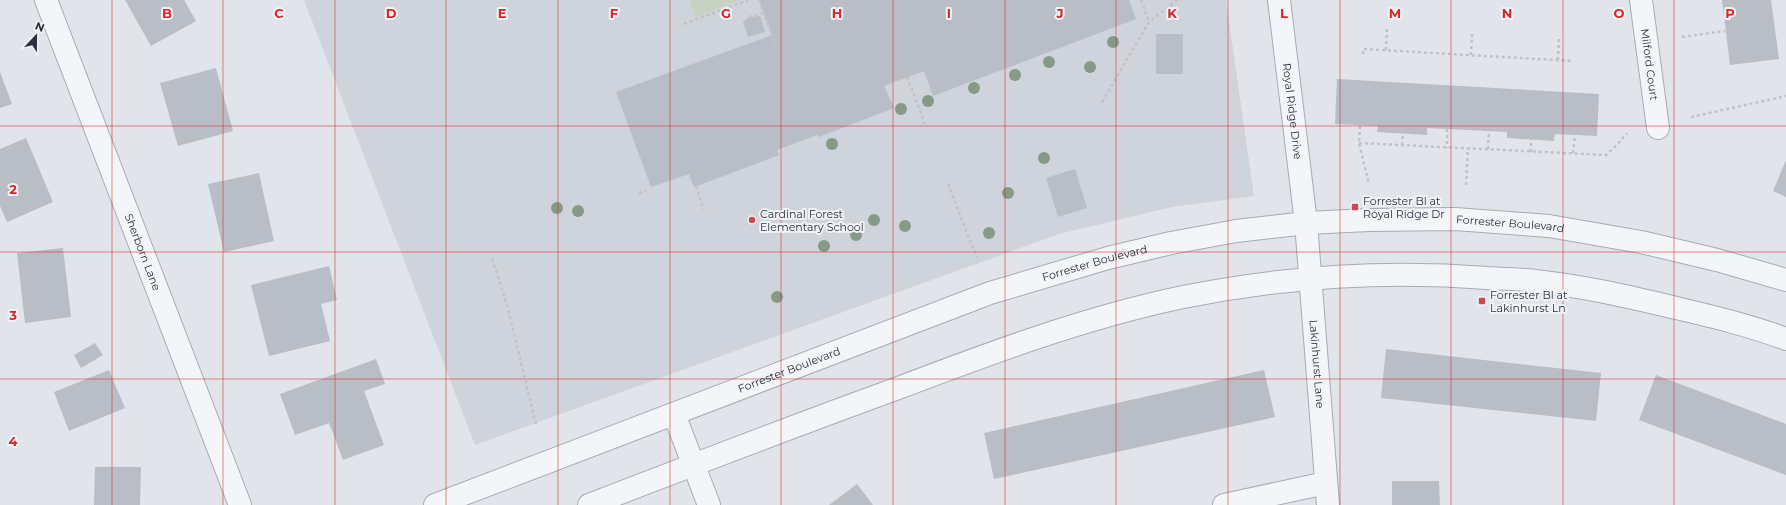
<svg xmlns="http://www.w3.org/2000/svg" width="1786" height="505" viewBox="0 0 1786 505" font-family="Montserrat,sans-serif">
	<style>
		.built { fill: #cfd3db }
		.green { fill: #c6d3c2 }
		.building { fill: #b8bdc6 }
		.lines { fill: none; stroke-linecap: round; stroke-linejoin: round }
		.minor-casing { stroke: #a6abb4; stroke-width: 24 }
		.path { stroke: #bfc2c8; stroke-width: 2.5; stroke-dasharray: 3 3; stroke-linecap: butt }
		.minor { stroke: #f4f5f8; stroke-width: 22 }
		.tree { fill: #869a88 }
		.grid { fill: none; stroke: #d62828; stroke-width: 1; stroke-opacity: 0.55 }
		.poi-dot { fill: #cd4855; stroke: #f1f3f7; stroke-width: 1.5 }
		.labels { text-anchor: middle; stroke-width: 4; stroke-linejoin: round; paint-order: stroke }
		.street-label { font-size: 11px; fill: #293141; stroke: #f1f3f7 }
		.poi-label { font-size: 11px; fill: #293141; stroke: #f1f3f7; text-anchor: start }
		.grid-label { font-size: 13px; text-anchor: middle; font-weight: bold; fill: #d62828; stroke: #f1f3f7; stroke-width: 4; stroke-linejoin: round; paint-order: stroke }
	</style>
	<rect width="100%" height="100%" fill="#e1e4ea"/>
	<path class="built" d="M304 0H1226L1254 196 1172 207 1059 234 475 445Z"/>
	<path class="green" d="M689 0H741L696 17Z"/>
	<path class="building" d="M125 0H184L196 21 151 46Z
		M759 0H1129L1136 19 933 96 924 71 884 86 894 108 819 137 817 135 777 150 779 155 694 187 689 174 651 187 616 92 772 35 779 54Z
		M1722 0H1771L1779 59 1730 65Z
		M760 16 765 32 748 37 743 22 749 17Z
		M1156 34H1183V74H1156Z
		M216 68 233 131 178 146 160 83Z
		M0 72 12 104 0 108Z
		M1337 79 1599 94 1597 136 1555 134 1554 141 1507 138V132L1427 128V135L1377 132 1378 126 1335 124Z
		M26 138 53 202 7 222 0 206V149Z
		M1786 160V197L1773 191Z
		M1075 169 1087 208 1058 217 1046 178Z
		M259 173 274 241 224 252 208 184Z
		M63 248 71 317 25 323 17 253Z
		M329 266 337 300 321 304 330 341 269 356 251 285Z
		M95 343 103 355 81 368 74 355Z
		M1386 349 1601 373 1596 421 1381 398Z
		M376 359 385 384 364 391 384 445 343 460 329 423 295 435 280 394Z
		M109 370 125 408 69 431 54 392Z
		M1264 370 1275 417 994 479 984 433Z
		M1656 375 1786 424V475L1639 420Z
		M95 467H141L140 505H94Z
		M1392 481H1439L1440 505H1392Z
		M857 484 873 505H829Z"/>
	<g class="lines">
		<defs>
			<g id="minor">
				<path id="s1" d="M46 0 240 505"/>
				<path id="s2" d="M1279 0 1306 223 1328 505"/>
				<path id="s3" d="M1641 0 1658 128"/>
				<path d="M674 414 709 505"/>
				<path id="s4" d="M435 505 990 293 1108 258 1171 243 1236 231 1306 223 1369 220 1455 219 1549 226 1641 242 1717 260 1786 280"/>
				<path d="M589 505C690 466 791 427 893 390 988 354 1083 318 1183 297 1283 277 1386 270 1487 278 1506 279 1525 279 1543 282 1587 287 1630 297 1672 307 1710 316 1749 325 1786 339"/>
				<path d="M1224 505 1326 483"/>
			</g>
		</defs>
		<use href="#minor" class="minor-casing"/>
		<path class="path" d="M759 0 779 54
			M1141 0 1149 22
			M749 17 764 13
			M684 24 748 0
			M1682 37 1725 31
			M1386 50 1387 28
			M1363 54V49L1573 61
			M1471 55 1472 32
			M1558 60 1559 36
			M907 77 925 124
			M1102 102 1149 22 1177 0
			M1691 117 1786 96
			M1360 126 1359 143 1369 184
			M1447 129V148
			M1359 143 1606 155 1617 145 1627 133
			M1402 145 1403 134
			M1488 149 1489 132
			M1531 152V139
			M1573 153 1575 135
			M948 184 977 258
			M1466 185 1468 148
			M696 186 704 210
			M639 193 646 190
			M492 259 507 305 536 424"/>
		<use href="#minor" class="minor"/>
	</g>
	<g class="tree">
		<circle cx="1113" cy="42" r="6"/>
		<circle cx="1049" cy="62" r="6"/>
		<circle cx="1090" cy="67" r="6"/>
		<circle cx="1015" cy="75" r="6"/>
		<circle cx="974" cy="88" r="6"/>
		<circle cx="928" cy="101" r="6"/>
		<circle cx="901" cy="109" r="6"/>
		<circle cx="832" cy="144" r="6"/>
		<circle cx="1044" cy="158" r="6"/>
		<circle cx="1008" cy="193" r="6"/>
		<circle cx="557" cy="208" r="6"/>
		<circle cx="578" cy="211" r="6"/>
		<circle cx="874" cy="220" r="6"/>
		<circle cx="905" cy="226" r="6"/>
		<circle cx="989" cy="233" r="6"/>
		<circle cx="856" cy="235" r="6"/>
		<circle cx="824" cy="246" r="6"/>
		<circle cx="777" cy="297" r="6"/>
	</g>
	<path class="grid" d="M112 0V505M223 0V505M335 0V505M446 0V505M558 0V505M670 0V505M781 0V505M893 0V505M1005 0V505M1116 0V505M1228 0V505M1340 0V505M1451 0V505M1563 0V505M1674 0V505M0 126H1786M0 252H1786M0 379H1786"/>
	<g class="poi-dot">
		<rect x="1351" y="203" width="8" height="8" rx="2"/>
		<circle cx="752" cy="220" r="4"/>
		<rect x="1478" y="297" width="8" height="8" rx="2"/>
	</g>
	<g class="labels">
		<g class="street-label">
			<text dy="4" stroke="none"><textPath href="#s3" startOffset="65">Milford Court</textPath></text>
			<text dy="4" stroke="none"><textPath href="#s2" startOffset="112">Royal Ridge Drive</textPath></text>
			<text dy="4" stroke="none"><textPath href="#s4" startOffset="1123">Forrester Boulevard</textPath></text>
			<text dy="4" stroke="none"><textPath href="#s1" startOffset="270">Sherborn Lane</textPath></text>
			<text dy="4" stroke="none"><textPath href="#s4" startOffset="703">Forrester Boulevard</textPath></text>
			<text dy="4" stroke="none"><textPath href="#s2" startOffset="366">Lakinhurst Lane</textPath></text>
			<text dy="4" stroke="none"><textPath href="#s4" startOffset="379">Forrester Boulevard</textPath></text>
		</g>
		<g class="poi-label">
			<text x="1363" y="205">Forrester Bl at<tspan x="1363" dy="13">Royal Ridge Dr</tspan></text>
			<text x="760" y="218">Cardinal Forest<tspan x="760" dy="13">Elementary School</tspan></text>
			<text x="1490" y="299">Forrester Bl at<tspan x="1490" dy="13">Lakinhurst Ln</tspan></text>
		</g>
	</g>
	<g class="grid-label">
		<text x="167" y="18">B</text>
		<text x="279" y="18">C</text>
		<text x="391" y="18">D</text>
		<text x="502" y="18">E</text>
		<text x="614" y="18">F</text>
		<text x="726" y="18">G</text>
		<text x="837" y="18">H</text>
		<text x="949" y="18">I</text>
		<text x="1060" y="18">J</text>
		<text x="1172" y="18">K</text>
		<text x="1284" y="18">L</text>
		<text x="1395" y="18">M</text>
		<text x="1507" y="18">N</text>
		<text x="1619" y="18">O</text>
		<text x="1730" y="18">P</text>
		<text x="13" y="194">2</text>
		<text x="13" y="320">3</text>
		<text x="13" y="446">4</text>
	</g>
	<g transform="translate(36 36) rotate(22)" stroke="#f1f3f7" stroke-width="3" paint-order="stroke">
	<path d="M0-3L7 15L0 10L-7 15Z" fill="#293141"/>
	<text y="-6" font-size="11" font-weight="bold" text-anchor="middle" fill="#293141">N</text>
	</g>
</svg>
